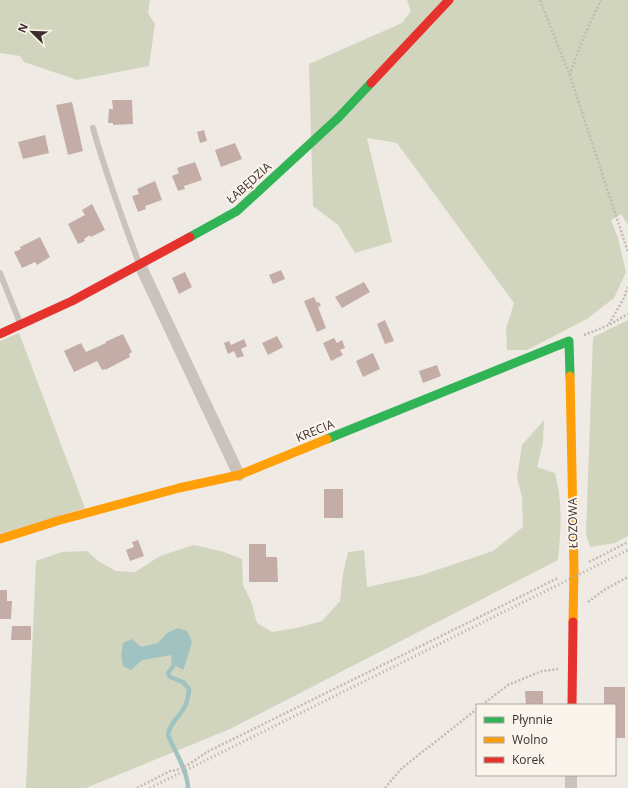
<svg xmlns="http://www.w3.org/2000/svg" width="628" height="788" viewBox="0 0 628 788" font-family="'Open Sans',sans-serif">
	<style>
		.green { fill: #d2d5be }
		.water { fill: #a0c3c1 }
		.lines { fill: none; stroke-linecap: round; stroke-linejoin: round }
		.stream { stroke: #a0c3c1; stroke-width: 4.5 }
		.building { fill: #c3ada6 }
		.path { stroke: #c2bab5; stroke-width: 2.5; stroke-dasharray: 2 2; stroke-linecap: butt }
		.lane { stroke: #c9c2bd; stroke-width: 6 }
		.street { stroke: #c9c2bd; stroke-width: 12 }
		.fast { stroke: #30b455; stroke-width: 9 }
		.slow { stroke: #ff9f0a; stroke-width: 9 }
		.jam { stroke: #e5322d; stroke-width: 9 }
		.rail { stroke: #b1aba8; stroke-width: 3; stroke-dasharray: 1 3; stroke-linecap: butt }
		.labels { text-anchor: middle; stroke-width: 4; stroke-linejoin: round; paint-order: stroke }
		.street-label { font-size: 12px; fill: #3b2f2b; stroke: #fbf4ed }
	</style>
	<rect width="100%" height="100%" fill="#f0eae4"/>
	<path class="green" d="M0 0H150L148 13 155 24 149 66 77 80 24 62 20 56 0 53Z
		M407 0H628V225L621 214 611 220 618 238 626 272 614 298 587 319 527 350H507L506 329 514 303 397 143 367 138 392 242 355 253 338 225 313 206 309 64 402 23 411 11Z
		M628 320V536L615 543 590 547 586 535 593 337Z
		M19 333 85 508 0 534V341Z
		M544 420 543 442 537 467 555 473C563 503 561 530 558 560L230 729 86 788H26L36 561 62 552 87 551 98 561 116 571 135 572 160 556 194 545 224 552 242 559 243 585 251 601 257 623 272 632 296 628 322 621 340 601 343 574 348 552 364 550 367 587 422 575 493 551 523 527 522 497 517 478 522 445Z"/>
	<path class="water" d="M178 628 187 631 192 642 187 659 183 670 171 663 172 655 142 660 131 670 123 666 121 656 123 643 132 639 141 647 158 643 167 633Z"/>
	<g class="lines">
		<path class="stream" d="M174 665 168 673 170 677 183 682 189 689C188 696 188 702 184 708 179 717 169 724 168 735 175 752 187 769 188 788"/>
	</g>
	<path class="building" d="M112 100H132L133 124 113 125V123H108L109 109H113Z
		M72 102 83 151 68 155 56 105Z
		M204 130 207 141 200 143 197 132Z
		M45 135 49 153 23 159 18 142Z
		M235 143 242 159 221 167 215 150Z
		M195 162 202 180 184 186 185 189 178 191 172 176 179 173 177 168Z
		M155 181 162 200 145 206 146 209 138 212 132 196 139 194 137 189Z
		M92 204 105 230 91 237 90 235 84 239 85 241 78 244 68 224 85 215 82 210Z
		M40 237 50 257 37 265 35 262 22 268 14 252 21 249 20 247Z
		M281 270 285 279 273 284 269 275Z
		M185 272 192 287 179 294 172 278Z
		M364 282 370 292 342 308 335 297Z
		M314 297 317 303 319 302 321 306 318 307 326 328 317 332 304 301Z
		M385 320 394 341 385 344 377 324Z
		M123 334 132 352 129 354 130 357 105 370V369L102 370 97 361 74 372 64 351 81 343 86 352 106 343 105 342Z
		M277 336 283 347 268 355 262 343Z
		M334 338 337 343 342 340 345 348 340 350 343 355 331 361 323 343Z
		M244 339 247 346 241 349 244 356 237 358 234 351 228 354 224 343 229 341 231 345Z
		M373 353 380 369 363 377 356 361Z
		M437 365 441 376 423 383 419 371Z
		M324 489H343V518H324Z
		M138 540 144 556 130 561 126 550 134 547 132 542Z
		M249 544H266V557H277L278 582H249Z
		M0 590H7V601H12L11 619H0Z
		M12 626H31V640H11Z
		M604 687H625V738H615V705H604Z
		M525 691H543V705H526Z"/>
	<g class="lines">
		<path class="path" d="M540 0 570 76 628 252
			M570 75C578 48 589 25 601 0
			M609 324 624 298 628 287
			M584 335 609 325 628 314
			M589 562 628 542
			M588 602 604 590 628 577
			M482 705 508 685 542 671 558 669
			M137 788 170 771C184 770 196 759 207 752L558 578
			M385 788 402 768 477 709"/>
		<path class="lane" d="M93 128C106 174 122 218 139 263
			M0 273 20 323"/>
		<path class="street" d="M140 265 239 475
			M571 788V775"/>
		<path class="fast" d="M190 237 237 211 338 118 371 83
			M327 439 569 341 570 376"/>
		<path class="slow" d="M570 376 574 570 573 622
			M0 539 57 521 179 488 239 475 327 439"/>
		<path class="jam" d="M371 83 449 0
			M0 334 72 301 190 237
			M572 705 573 622"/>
		<path class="rail" d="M150 788 628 550"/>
	</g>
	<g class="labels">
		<g class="street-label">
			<text transform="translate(249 183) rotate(-42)" y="4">ŁABĘDZIA</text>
			<text transform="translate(315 431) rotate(-22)" y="4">KRECIA</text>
			<text transform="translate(573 523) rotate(-91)" y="4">ŁOZOWA</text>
		</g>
	</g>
	<rect x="476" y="704" width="140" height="72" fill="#fbf4ed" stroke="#aea59f"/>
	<rect x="484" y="717" width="20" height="6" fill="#30b455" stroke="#aea59f"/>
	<text x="512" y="724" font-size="12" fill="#3b2f2b">Płynnie</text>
	<rect x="484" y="737" width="20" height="6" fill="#ff9f0a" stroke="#aea59f"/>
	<text x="512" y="744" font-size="12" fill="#3b2f2b">Wolno</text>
	<rect x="484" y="757" width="20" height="6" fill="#e5322d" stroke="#aea59f"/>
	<text x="512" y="764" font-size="12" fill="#3b2f2b">Korek</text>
	<g transform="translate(32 32) rotate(293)" stroke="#fbf4ed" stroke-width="3" paint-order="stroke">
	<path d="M0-3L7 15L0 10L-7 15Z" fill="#3b2f2b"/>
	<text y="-6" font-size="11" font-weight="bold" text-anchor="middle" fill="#3b2f2b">N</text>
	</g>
</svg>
